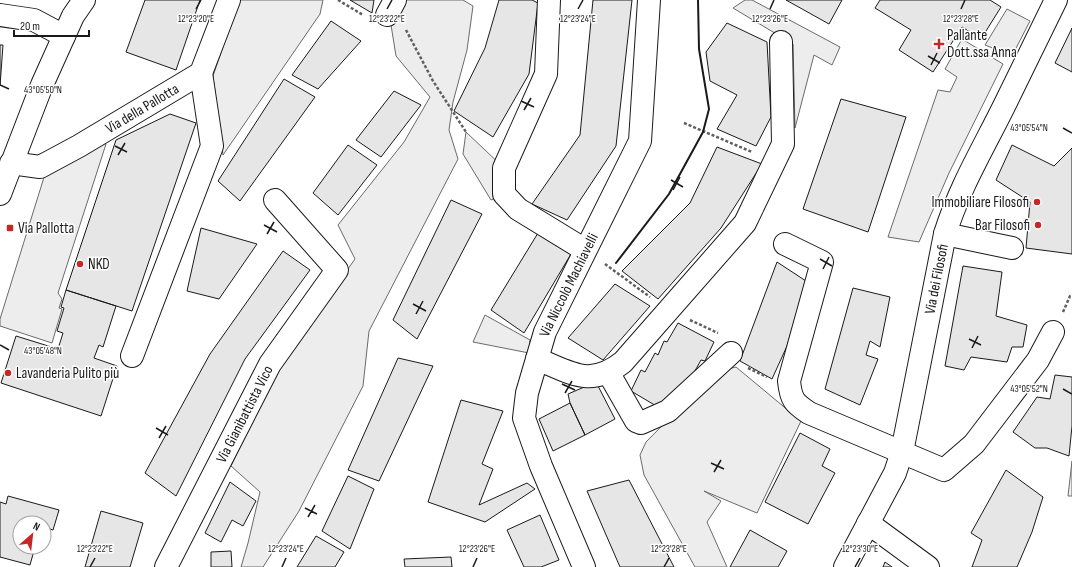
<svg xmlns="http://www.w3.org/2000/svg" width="1072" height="567" viewBox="0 0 1072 567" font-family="'Sofia Sans Condensed',sans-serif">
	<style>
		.built { fill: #ededed; stroke: #6a6a6a }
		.building { fill: #e6e6e6; stroke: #1a1a1a }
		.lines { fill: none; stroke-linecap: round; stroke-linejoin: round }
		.minor-casing { stroke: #1a1a1a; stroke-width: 24 }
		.major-casing { stroke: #1a1a1a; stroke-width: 24 }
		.path { stroke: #5f5f5f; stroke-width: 2.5; stroke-dasharray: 3 2; stroke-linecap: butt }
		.minor { stroke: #fff; stroke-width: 22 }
		.major { stroke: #fff; stroke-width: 22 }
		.wall { stroke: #1a1a1a; stroke-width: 2 }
		.ticks { fill: none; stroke: #1a1a1a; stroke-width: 1.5 }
		.poi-dot { fill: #c62828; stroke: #fff; stroke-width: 1.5 }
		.labels { text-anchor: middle; stroke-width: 3; stroke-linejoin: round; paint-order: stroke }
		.poi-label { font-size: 15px; fill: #1a1a1a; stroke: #fff; text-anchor: start }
		.street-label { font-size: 15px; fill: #1a1a1a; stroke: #fff }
		.ticks-label { font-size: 10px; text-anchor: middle; fill: #1a1a1a; stroke: #fff; stroke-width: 3; stroke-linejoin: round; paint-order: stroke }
	</style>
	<rect width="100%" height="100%" fill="#fff"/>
	<path class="built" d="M239 0H323L320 14 223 155 213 76Z
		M406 0H463L473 6 467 50 453 102 449 130 458 159 369 331 363 386 299 511 263 567H241L248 543 260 492 231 466 278 367 355 259 338 225 404 142 430 97 396 56 391 25Z
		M745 0H752L840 47 832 65 814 55 795 128 793 44 733 8Z
		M1007 9 1030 21 1012 56 985 45Z
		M962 39 1003 64 949 173 919 242 888 237 938 90 950 92 957 77 945 69Z
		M466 132 504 168V194L491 200 463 154Z
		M95 141 106 144 58 293 62 299 59 308 62 309 52 343 0 326V319L45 174Z
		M485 315 530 340 529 353 473 342Z
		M736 367 801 421 757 513 704 491 721 501 707 522 727 567H695L644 475 640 455 646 442 715 372Z
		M1072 461V496H1068Z"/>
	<path class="building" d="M145 0H200L176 70 126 52Z
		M350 0H374L372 13Z
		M499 0H532L538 3 529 74 493 137 454 111 485 48Z
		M593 0H632L616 146 567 220 532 204 580 135Z
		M786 0H842L829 24Z
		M880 0H990L1001 7 981 39 962 27 933 72 899 50 911 30 875 8Z
		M331 21 361 41 318 89 292 75Z
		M727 23 767 42 771 117 756 146 717 129 737 95 710 81 706 52Z
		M1072 28V72L1055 63Z
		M0 45H3L0 86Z
		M284 79 315 97 240 201 218 181Z
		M394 91 421 105 381 157 356 140Z
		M841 99 906 117 868 232 803 209Z
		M170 114 196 123 132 311 66 290 116 140Z
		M348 145 377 165 338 215 313 193Z
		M1012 145 1054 166 1072 148V254L1026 248 1030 202 996 180Z
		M717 147 762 164 721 228 658 299 622 271 690 203Z
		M451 200 482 214 417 339 393 320Z
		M201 228 257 244 219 299 187 291Z
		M538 233 571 254 524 333 491 310Z
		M283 251 310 270 245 359 176 496 145 473 210 354Z
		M777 262 806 281 787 346 772 379 740 361Z
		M963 266 1002 272 996 316 1027 325 1023 347H1012L1007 362 971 357 964 370 945 366Z
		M615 284 650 306 603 360 568 338Z
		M853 288 890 297 880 347 870 341 866 355 878 359 860 405 825 389Z
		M66 290 116 306 103 347 99 345 94 358 117 366 101 416 1 383 16 336 58 349 63 333 57 331 64 308 61 307Z
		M678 323 714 342 705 361 701 360 691 378 688 377 663 410 631 391 641 370 645 372 655 353 658 355 664 341 667 342Z
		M398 358 433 366 379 481 348 470Z
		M1055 375 1072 377V426L1069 456 1047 448H1035L1013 432 1037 397 1050 399Z
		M596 382 615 419 585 435 570 403 568 394Z
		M461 400 503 411 482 464 493 469 479 505 527 483 535 489 485 522 428 502Z
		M570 403 585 435 553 451 539 419Z
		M800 433 830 449 822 466 835 473 808 524 765 502Z
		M1006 470 1043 497 1032 532 1017 567H972L982 540 971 533Z
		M348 476 374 489 350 549 322 531Z
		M629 480 674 567H620L587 491Z
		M230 482 256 501 243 526 232 520 221 542 205 533Z
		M8 496 59 510 53 530 44 527V523H20V547H35L30 565 0 557V502L6 504Z
		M101 511 143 523 130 567H85Z
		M540 515 559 560 541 567H524L507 530Z
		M750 530 787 551 778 567H730Z
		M316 536 344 552 335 567H297Z
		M231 551 232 567H211V552Z
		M451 557 452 567H405L404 559Z
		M885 562 892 567H883Z"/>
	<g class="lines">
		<defs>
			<g id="minor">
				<path d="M549 0 546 74 504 168V194L518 209 585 250"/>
				<path d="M0 15 34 20 64 36"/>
				<path d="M387 15 395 0"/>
				<path id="s1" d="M11 163 40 167 79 146 201 73 229 0"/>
				<path d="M945 234 1012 248"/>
				<path d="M785 244 822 262 789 381C791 400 794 403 809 413L944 470 974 444 1038 360 1053 332"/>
				<path d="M132 356 212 146 201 73"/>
				<path d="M537 359C572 373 590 388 623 362L745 223 783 144 781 42"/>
				<path d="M608 372 636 421 641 423 668 411 731 353"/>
				<path d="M868 523 928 567"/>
				<path id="s2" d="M166 567 270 364 337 270 275 200"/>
				<path id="s3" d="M584 567 541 466 524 418 527 393 545 332 640 141 649 0"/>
				<path id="s4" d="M845 567 895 473 902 452 945 234C960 185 987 142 1009 96 1025 64 1040 32 1056 0"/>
			</g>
			<path id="major" d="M0 194 42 85 73 16 84 0"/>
		</defs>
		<use href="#minor" class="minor-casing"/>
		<use href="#major" class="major-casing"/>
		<path class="path" d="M338 0 363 15
			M406 30 433 81 466 132
			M684 123 752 152
			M605 264 650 297
			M1063 312 1070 296H1072
			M690 320 718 333
			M748 368 767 377"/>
		<use href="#minor" class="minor"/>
		<use href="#major" class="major"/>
		<path class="wall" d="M616 263 669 194 703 132 709 109 699 49 698 0"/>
	</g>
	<path class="ticks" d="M196 9 201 0M387 9 392 0M578 9 583 0M770 9 774 0M961 9 965 0M928 56 940 63M931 65 937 53M0 85 9 89M521 101 534 107M524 110 531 98M1063 128 1072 133M115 146 127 152M118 155 125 143M671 180 683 187M673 190 680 177M264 225 277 232M267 234 274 222M820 259 832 266M823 269 829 257M413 304 426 311M416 314 423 301M969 339 981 345M0 345 9 350M972 348 978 336M562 384 575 390M1063 389 1072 394M565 393 572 381M156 428 168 435M159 438 166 426M711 463 724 469M714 472 721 460M305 508 317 514M308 517 315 505M90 567 95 558M282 567 286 558M473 567 477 558M664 567 669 558M855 567 860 558"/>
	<g class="poi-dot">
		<path d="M937 38h4v4h4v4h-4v4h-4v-4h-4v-4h4z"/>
		<circle cx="1037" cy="202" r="4"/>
		<circle cx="1038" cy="225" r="4"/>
		<rect x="6" y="224" width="8" height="8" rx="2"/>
		<circle cx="80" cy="264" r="4"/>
		<circle cx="8" cy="373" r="4"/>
	</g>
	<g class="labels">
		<g class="poi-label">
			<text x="947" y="40">Pallante<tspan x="947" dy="17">Dott.ssa Anna</tspan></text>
			<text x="1029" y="207" text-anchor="end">Immobiliare Filosofi</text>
			<text x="1030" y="230" text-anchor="end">Bar Filosofi</text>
			<text x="18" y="233">Via Pallotta</text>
			<text x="88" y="269">NKD</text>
			<text x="16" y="378">Lavanderia Pulito più</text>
		</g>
		<g class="street-label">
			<text dy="5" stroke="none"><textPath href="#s1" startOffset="147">Via della Pallotta</textPath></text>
			<text dy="5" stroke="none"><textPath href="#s4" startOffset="305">Via dei Filosofi</textPath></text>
			<text dy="5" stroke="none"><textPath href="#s3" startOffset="302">Via Niccolò Machiavelli</textPath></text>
			<text dy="5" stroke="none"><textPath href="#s2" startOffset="172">Via Gianibattista Vico</textPath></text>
		</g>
	</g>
	<g class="ticks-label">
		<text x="196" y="22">12°23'20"E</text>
		<text x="387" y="22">12°23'22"E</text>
		<text x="578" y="22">12°23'24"E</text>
		<text x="770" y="22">12°23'26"E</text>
		<text x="961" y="22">12°23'28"E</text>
		<text x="43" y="93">43°05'50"N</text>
		<text x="1029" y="131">43°05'54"N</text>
		<text x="43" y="354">43°05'48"N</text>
		<text x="1029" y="392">43°05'52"N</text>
		<text x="95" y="552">12°23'22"E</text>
		<text x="286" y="552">12°23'24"E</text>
		<text x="477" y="552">12°23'26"E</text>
		<text x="669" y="552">12°23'28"E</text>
		<text x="860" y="552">12°23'30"E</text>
	</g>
	<g transform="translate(32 535) rotate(28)"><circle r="19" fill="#ffffff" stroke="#a3a3a3"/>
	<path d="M0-3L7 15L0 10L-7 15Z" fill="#c62828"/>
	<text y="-6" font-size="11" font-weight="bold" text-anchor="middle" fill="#1a1a1a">N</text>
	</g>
	<path d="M14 30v6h75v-6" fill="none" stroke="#1a1a1a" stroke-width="2"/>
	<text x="20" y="30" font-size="12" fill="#1a1a1a" stroke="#ffffff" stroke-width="3" paint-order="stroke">20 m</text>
</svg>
